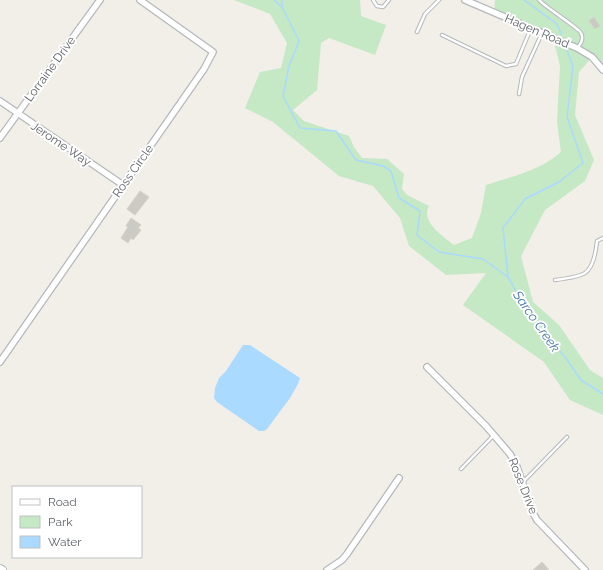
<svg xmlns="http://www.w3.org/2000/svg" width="603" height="570" viewBox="0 0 603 570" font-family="Raleway,sans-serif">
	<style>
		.green { fill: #c5e8c5 }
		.water { fill: #aadaff }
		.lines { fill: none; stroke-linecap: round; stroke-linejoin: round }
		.stream { stroke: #aadaff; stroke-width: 1.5 }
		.building { fill: #cccac5; stroke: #d6d1c6 }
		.service-casing { stroke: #b5b8bc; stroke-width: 4.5 }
		.minor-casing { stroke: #b5b8bc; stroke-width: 8 }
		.secondary-casing { stroke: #b6babf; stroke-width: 10 }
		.service { stroke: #fff; stroke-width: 2.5 }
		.minor { stroke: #fff; stroke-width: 5.5 }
		.secondary { stroke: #fff; stroke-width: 8 }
		.labels { text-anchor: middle; stroke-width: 4; stroke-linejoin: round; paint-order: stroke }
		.street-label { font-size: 12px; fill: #5f6368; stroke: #fff }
		.water-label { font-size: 13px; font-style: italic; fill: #4174aa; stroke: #fff }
	</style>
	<rect width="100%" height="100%" fill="#f1efe8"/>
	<path class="green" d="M234 0H360L361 16 386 25 375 55 329 38 321 43 317 90 293 110 304 121 349 136 354 147 362 158 387 159 404 174 402 189 407 195 429 206C428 207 427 212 427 213 427 226 445 238 454 245L472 238 481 213 486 185C511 177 541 170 561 152L557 122 560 66 553 37 494 13 495 0H603V62L598 65 592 57 579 72 575 115 594 160 585 181 545 210 521 256 533 302 559 325 590 370 603 378V415L570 400 544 362 463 305 486 273 446 275 409 246 400 218 373 186 339 176 273 122 245 108 260 72 281 68 287 43 270 14Z"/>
	<path class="water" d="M243 345H250L300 378 298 384 290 398 267 429 264 431H259L217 402 214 398 215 388 219 378 226 371Z"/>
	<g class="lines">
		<path class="stream" d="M274 0 282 7 299 41 289 66 283 96 300 128 336 131 356 160 383 166 391 171 399 198 420 211 417 235 439 252 483 259 508 277 526 309 546 337 565 357 581 380 603 394
			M282 0V6
			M524 0 557 24 561 34
			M508 277 503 228 525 199 559 182 583 163 567 117 573 66 565 45"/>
	</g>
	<path class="building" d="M594 17 600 26 595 29 589 21Z
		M140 191 149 197 135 215 127 209Z
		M131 218 141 225 138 228 141 230 133 240 131 238 128 243 121 238 128 227 126 226Z
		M542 562 549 570H533Z"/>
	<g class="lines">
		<defs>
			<path id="service" d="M373 0 377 6 383 7 389 0
				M539 0C545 7 580 29 581 33 584 39 581 44 577 48
				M417 32 425 14 439 0
				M442 35 506 66 516 64 531 28
				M519 94 522 77 542 33
				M555 280C563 279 579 277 585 273 594 267 596 251 597 241L603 238
				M461 469 494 435
				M523 482 567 437"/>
			<path id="minor" d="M465 0 577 48 592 57 603 70
				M0 101 123 185
				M0 138 100 0
				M0 362 204 69 213 52 140 0
				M427 367 486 426 510 454 517 467 533 513 537 520 585 570
				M327 570 342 560 347 554 399 478"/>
			<path id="secondary" d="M0 569 2 570"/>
		</defs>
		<use href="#service" class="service-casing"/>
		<use href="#minor" class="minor-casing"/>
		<use href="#secondary" class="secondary-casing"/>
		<use href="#service" class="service"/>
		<use href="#minor" class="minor"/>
		<use href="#secondary" class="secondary"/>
	</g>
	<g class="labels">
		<g class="street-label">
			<text transform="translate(537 31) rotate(23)" y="4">Hagen Road</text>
			<text transform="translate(50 69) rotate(-54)" y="4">Lorraine Drive</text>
			<text transform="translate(61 144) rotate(34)" y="4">Jerome Way</text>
			<text transform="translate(133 171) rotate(-55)" y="4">Ross Circle</text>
			<text transform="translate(523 486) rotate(68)" y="4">Rose Drive</text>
		</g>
		<g class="water-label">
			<text transform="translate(537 321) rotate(55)" y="5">Sarco Creek</text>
		</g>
	</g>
	<rect x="12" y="486" width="130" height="72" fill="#ffffff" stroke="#bfc1c3"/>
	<rect x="20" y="499" width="20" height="6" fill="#ffffff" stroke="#bfc1c3"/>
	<text x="48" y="506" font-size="12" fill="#5f6368">Road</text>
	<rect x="20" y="516" width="20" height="12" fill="#c5e8c5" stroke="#bfc1c3"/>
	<text x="48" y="526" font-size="12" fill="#5f6368">Park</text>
	<rect x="20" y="536" width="20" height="12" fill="#aadaff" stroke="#bfc1c3"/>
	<text x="48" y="546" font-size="12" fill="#5f6368">Water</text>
</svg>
